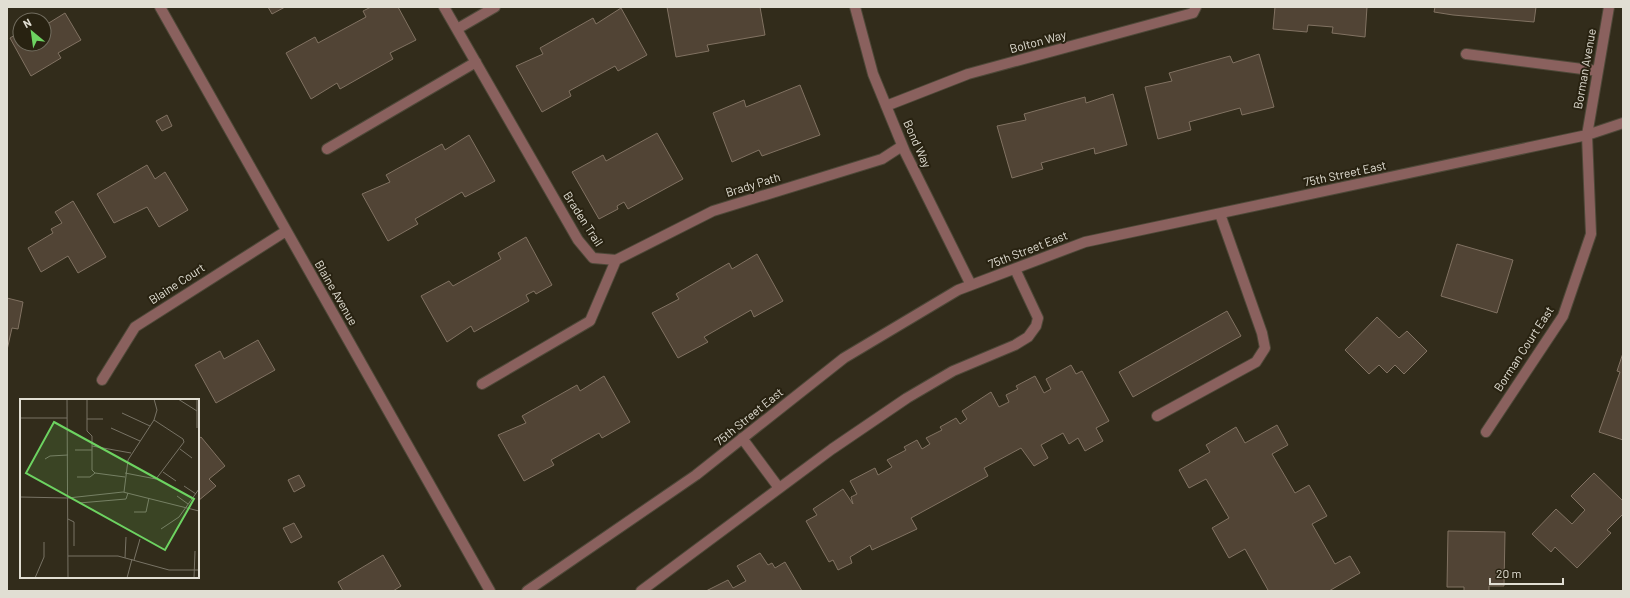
<svg xmlns="http://www.w3.org/2000/svg" width="1630" height="598" viewBox="0 0 1630 598" font-family="Barlow,sans-serif">
	<style>
		.building { fill: #514435; stroke: #817262 }
		.lines { fill: none; stroke-linecap: round; stroke-linejoin: round }
		.minor-casing { stroke: #4e4838; stroke-width: 12 }
		.minor { stroke: #8a615e; stroke-width: 10 }
		.labels { text-anchor: middle; stroke-width: 4; stroke-linejoin: round; paint-order: stroke }
		.street-label { font-size: 12px; fill: #e1ded3; stroke: #282211 }
		.inset-road { fill: none; stroke: #787365; stroke-width: 1 }
		.view { fill: #6dd361; fill-opacity: 0.15; stroke: #6dd361; stroke-width: 2 }
		.inset-edge { fill: none; stroke: #e1ded3; stroke-width: 2 }
	</style>
	<rect width="100%" height="100%" fill="#322c1b"/>
	<path class="building" d="M268 7H285L272 14Z
		M371 7H398L416 40 390 53 393 59 340 89 337 83 311 99 286 53 315 37 318 43 366 17 363 11Z
		M667 7H760L765 35 707 45 709 51 676 57Z
		M1275 7H1367L1365 37 1332 33 1333 27 1308 25 1307 32 1273 29Z
		M1435 7H1536L1534 22 1453 15 1434 12Z
		M621 8 647 55 618 71 615 66 569 91 571 96 542 112 516 66 543 54 540 48 593 18 596 24Z
		M65 13 81 40 58 53 61 58 31 76 10 38 20 32V44H44V26Z
		M1259 54 1274 107 1242 115 1240 108 1189 122 1191 130 1158 139 1145 87 1172 81 1169 73 1230 56 1233 63Z
		M800 85 820 135 762 156 759 150 732 162 713 113 744 100 746 107Z
		M1113 94 1127 145 1095 154 1094 148 1041 163 1043 169 1012 178 997 126 1026 120 1024 114 1085 97 1086 103Z
		M167 115 172 126 162 131 156 121Z
		M657 133 683 179 628 209 624 202 617 206 618 209 599 219 572 172 603 155 606 161Z
		M469 135 495 181 465 197 462 192 415 219 418 224 388 241 362 194 390 182 386 175 442 144 445 150Z
		M147 165 155 179 165 172 188 210 159 227 147 207 114 223 97 194Z
		M73 201 106 257 78 273 68 256 41 272 28 248 53 233 51 229 62 223 55 212Z
		M526 237 552 285 536 294 534 291 526 295 529 301 474 332 471 326 447 342 421 296 449 281 453 286 501 259 498 253Z
		M1457 244 1513 260 1497 313 1441 296Z
		M757 254 783 301 754 317 751 310 704 337 708 342 678 358 652 313 679 299 676 294 729 263 732 269Z
		M7 298 23 302 18 329 12 328 7 350Z
		M1227 311 1241 336 1133 397 1119 372Z
		M1377 317 1399 338 1407 331 1427 351 1404 374 1395 365 1387 373 1379 365 1369 374 1345 350Z
		M258 340 275 370 216 403 195 365 220 351 224 359Z
		M1623 353V440L1599 432 1620 372 1617 371Z
		M1071 365 1076 374 1082 371 1109 421 1096 428 1103 441 1085 451 1078 438 1069 444 1063 433 1041 445 1048 458 1034 466 1021 448 984 468 988 476 911 518 917 529 872 550 870 545 850 557 852 563 838 570 833 560 829 562 806 521 817 515 813 509 843 489 853 504 851 497 857 494 850 481 875 468 878 475 892 467 887 460 906 450 904 447 917 440 922 449 930 444 926 438 942 430 940 427 956 418 960 424 967 419 962 411 991 392 999 407 1009 402 1006 395 1018 389 1016 386 1035 376 1044 393 1051 389 1046 379Z
		M604 376 630 422 602 438 599 433 551 460 554 465 524 481 498 435 526 423 522 416 577 385 580 391Z
		M1277 425 1288 445 1272 454 1295 493 1309 485 1327 516 1312 524 1335 564 1350 556 1360 573 1329 591H1266L1268 590 1245 549 1229 558 1212 528 1229 518 1206 479 1189 488 1179 470 1210 452 1206 445 1236 427 1245 443Z
		M201 437 225 466 209 479 216 486 198 501V439Z
		M1594 473 1623 501V514L1607 530 1611 533 1577 568 1555 547 1551 552 1532 534 1556 509 1572 524 1585 510 1571 496Z
		M299 475 305 486 294 492 288 480Z
		M294 523 302 537 291 543 283 528Z
		M1448 531 1505 532 1504 586H1489V591H1464V587H1447Z
		M760 553 768 565 772 563 775 568 785 562 802 591H706L728 580 733 588 746 581 737 566Z
		M383 555 401 586 393 591H343L338 582Z"/>
	<g class="lines">
		<defs>
			<path id="minor" d="M160 7 490 591
				M444 7 578 240 593 258 616 260 713 211 882 159 902 146
				M855 7 873 74 905 152 971 285
				M457 29 495 7
				M1466 54 1598 71
				M886 106 968 74 1193 13 1196 7
				M327 149 476 62
				M102 380 135 327 286 231
				M482 384 590 321 616 260
				M1157 416 1256 362 1265 348 1262 333 1220 214
				M1486 432 1563 316 1591 234 1587 135 1609 7
				M742 438 779 488
				M527 591 696 475 844 358 958 290 1085 242 1587 135 1623 123
				M641 591 832 449 907 398 953 371 1015 345 1028 337 1036 326 1038 318 1015 269"/>
		</defs>
		<use href="#minor" class="minor-casing"/>
		<use href="#minor" class="minor"/>
	</g>
	<g class="labels">
		<g class="street-label">
			<text transform="translate(1038 42) rotate(-15)" y="4">Bolton Way</text>
			<text transform="translate(1585 69) rotate(-80)" y="4">Borman Avenue</text>
			<text transform="translate(917 144) rotate(66)" y="4">Bond Way</text>
			<text transform="translate(1345 174) rotate(-12)" y="4">75th Street East</text>
			<text transform="translate(753 185) rotate(-17)" y="4">Brady Path</text>
			<text transform="translate(583 219) rotate(57)" y="4">Braden Trail</text>
			<text transform="translate(1028 250) rotate(-21)" y="4">75th Street East</text>
			<text transform="translate(177 284) rotate(-33)" y="4">Blaine Court</text>
			<text transform="translate(336 293) rotate(60)" y="4">Blaine Avenue</text>
			<text transform="translate(1524 349) rotate(-57)" y="4">Borman Court East</text>
			<text transform="translate(749 417) rotate(-39)" y="4">75th Street East</text>
		</g>
	</g>
	<g transform="translate(20 399)">
		<rect width="179" height="179" fill="#322c1b"/>
		<path class="inset-road" d="M47 0 48 179M67 0V32L72 37V71L75 74M158 0 177 12M177 0V29M102 14 130 27M0 19H47M67 20H83M91 29 120 42M72 47 111 54M160 50 172 59M55 51H72M25 60 30 57 48 56M143 73 156 82M75 74 105 78M105 74 136 80 164 43 163 40 134 21M57 78H70L75 74M164 87 176 95M104 93 108 61 134 21 137 11 134 0M157 97 168 105M0 98 48 99 103 93 179 112M59 104 106 100 108 94M114 113H126L129 99M48 120 54 123V147M141 130 159 118 179 90M48 157H98L149 171H179M105 159 106 138M114 161 120 140M15 179 24 158V143M107 179 112 160M174 179 175 152"/>
		<path class="view" d="M34 23 174 100 145 151 6 74Z"/>
		<rect width="179" height="179" class="inset-edge"/>
	</g>
	<rect width="1630" height="598" fill="none" stroke="#e1ded3" stroke-width="16"/>
	<g transform="translate(32 32) rotate(331)"><circle r="19" fill="#282211" stroke="#726d5f"/>
	<path d="M0-3L7 15L0 10L-7 15Z" fill="#6dd361"/>
	<text y="-6" font-size="11" font-weight="bold" text-anchor="middle" fill="#e1ded3">N</text>
	</g>
	<path d="M1490 578v6h73v-6" fill="none" stroke="#e1ded3" stroke-width="2"/>
	<text x="1496" y="578" font-size="12" fill="#e1ded3" stroke="#282211" stroke-width="3" paint-order="stroke">20 m</text>
</svg>
